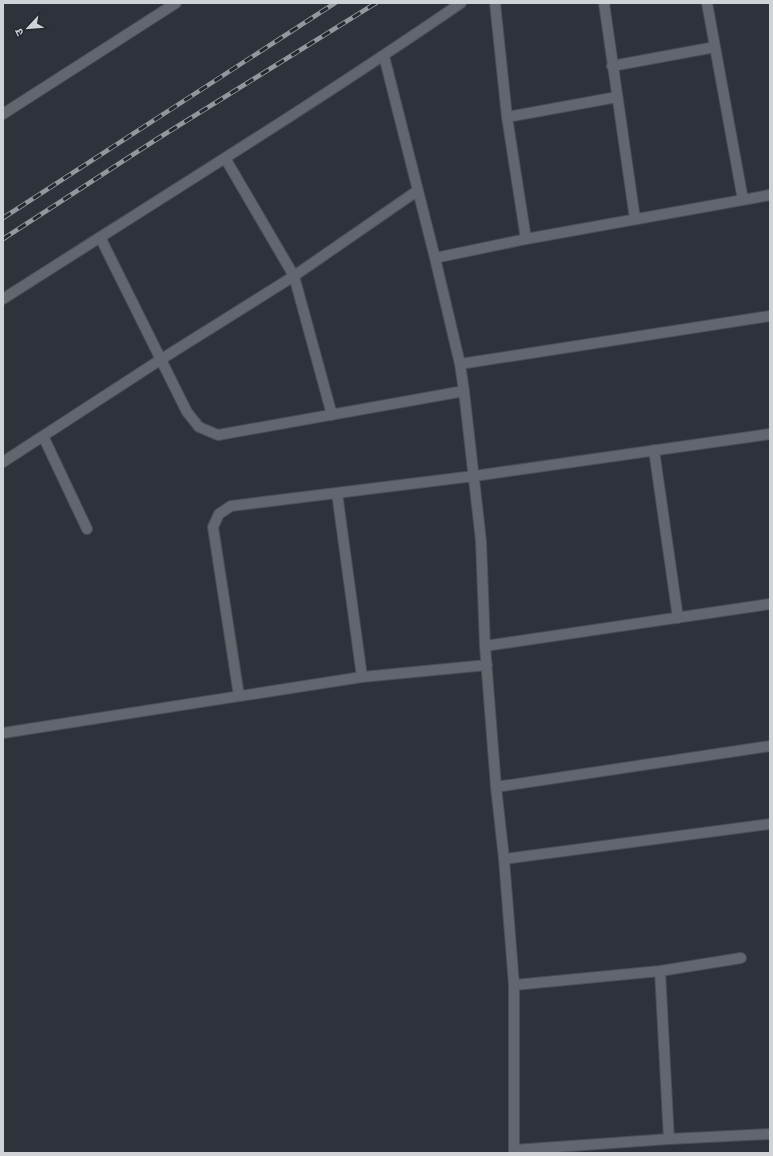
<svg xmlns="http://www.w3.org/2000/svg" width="773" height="1156" viewBox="0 0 773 1156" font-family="'Exo 2','Noto Sans Devanagari',sans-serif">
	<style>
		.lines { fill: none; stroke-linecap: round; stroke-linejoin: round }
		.minor-casing { stroke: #4a4e55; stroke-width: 12 }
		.minor { stroke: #61666f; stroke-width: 10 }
		.rail-casing { stroke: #94989e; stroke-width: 4.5 }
		.rail { stroke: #242931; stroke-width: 3; stroke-dasharray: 9; stroke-linecap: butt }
	</style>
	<rect width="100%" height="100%" fill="#2e333b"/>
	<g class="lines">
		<defs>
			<path id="minor" d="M495 3 507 117 526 239
				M604 3 635 219
				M707 3 743 200
				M384 56 435 258 460 364 464 391 481 541 485 646 496 787 504 859 514 985V1153
				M612 66 715 47
				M3 114 176 3
				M507 117 617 97
				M225 158 294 276 332 415
				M100 237 187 412 199 427 218 435 464 391
				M435 258 526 239 770 195
				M3 299C156 201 311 106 461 3
				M460 364 770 316
				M43 436 87 529
				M654 450 678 618
				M3 462 160 360 294 276 417 191
				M337 493 362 677
				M485 646 770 604
				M239 696 213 527 219 514 231 506 474 476 770 434
				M3 733 362 677 487 665
				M496 787 770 746
				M504 859 770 824
				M660 971 669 1139
				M514 985 660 971 741 958
				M514 1150 669 1139 770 1134"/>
		</defs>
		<use href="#minor" class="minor-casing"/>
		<use href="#minor" class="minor"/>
		<defs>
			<path id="rail" d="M3 218 335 3
				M3 239 157 139 376 3"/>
		</defs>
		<use href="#rail" class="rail-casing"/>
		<use href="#rail" class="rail"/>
	</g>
	<rect width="773" height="1156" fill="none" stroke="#cfd2d7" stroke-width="8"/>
	<g transform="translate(28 28) rotate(244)" stroke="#242931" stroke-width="3" paint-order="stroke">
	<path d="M0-3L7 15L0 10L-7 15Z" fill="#cfd2d7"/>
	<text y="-6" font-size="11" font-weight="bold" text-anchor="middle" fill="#cfd2d7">उ</text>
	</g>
</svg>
